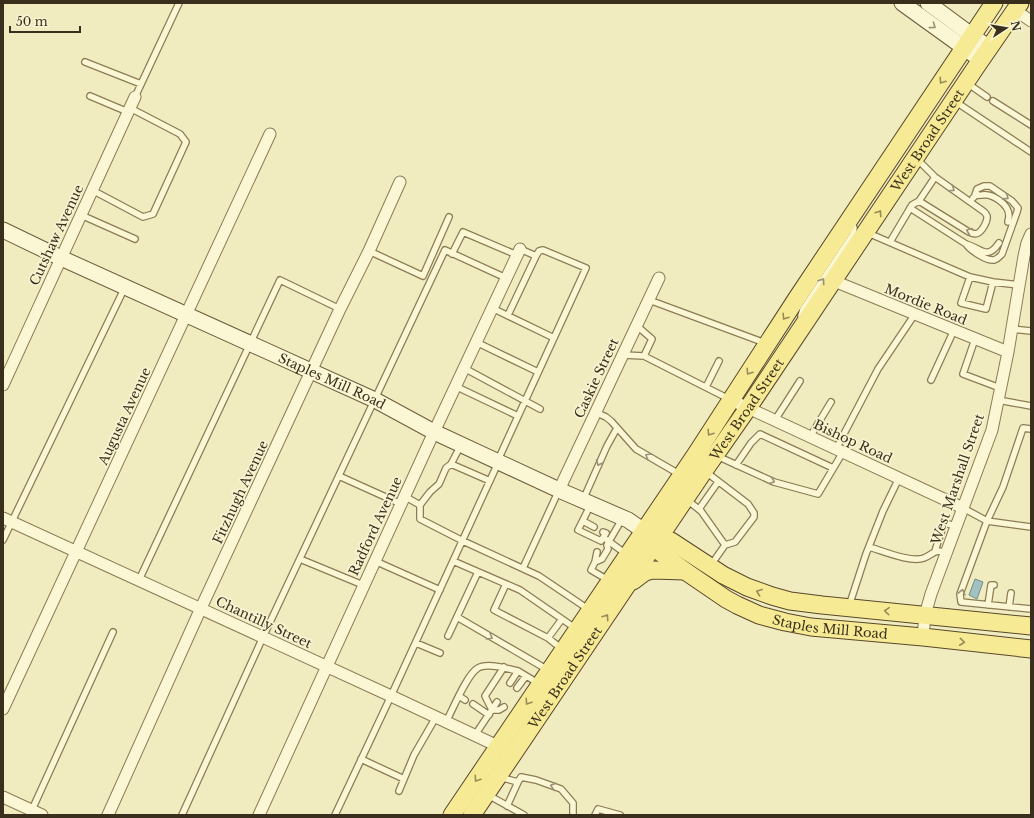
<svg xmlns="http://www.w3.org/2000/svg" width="1034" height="818" viewBox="0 0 1034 818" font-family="'Libre Baskerville',serif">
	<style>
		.water { fill: #a3c2bf; stroke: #69918e }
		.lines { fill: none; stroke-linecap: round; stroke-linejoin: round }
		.lane-casing { stroke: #8b7c56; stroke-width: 8 }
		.street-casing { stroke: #8b7c56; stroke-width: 13 }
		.secondary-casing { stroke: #6c5c3a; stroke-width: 17 }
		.primary-casing { stroke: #58482b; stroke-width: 19 }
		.lane { stroke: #fbf6d3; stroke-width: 5.5 }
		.street { stroke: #fbf6d3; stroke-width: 11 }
		.secondary { stroke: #fbf6d3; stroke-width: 15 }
		.primary { stroke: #f7ea94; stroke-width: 17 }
		.oneway { stroke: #9a9278 }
		.oneway2 { stroke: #988c58 }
		.labels { text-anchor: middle; stroke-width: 3.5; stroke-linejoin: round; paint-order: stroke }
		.street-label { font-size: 13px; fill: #392f1c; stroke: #f8f3d0 }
	</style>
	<rect width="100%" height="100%" fill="#f1ebc0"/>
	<path class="water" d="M975 579 983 582 977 599 969 595Z"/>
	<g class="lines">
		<defs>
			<path id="lane" d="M85 62 141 84
				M967 83 987 97
				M90 96 128 112
				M135 97 179 3
				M993 101 1031 125
				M956 102 1031 152
				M917 159 935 177 983 211C985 212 986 214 987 216 988 221 982 231 978 233 975 235 972 233 969 232L919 201
				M92 190 143 217 153 214 186 142 180 134 130 108
				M973 198C976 195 977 195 982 195 992 193 1009 204 1009 216 1009 217 1008 221 1008 222
				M910 208 966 244C981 248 987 261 999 243
				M81 215 135 239
				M868 233 970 277 993 282 1019 285
				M890 242 912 205 919 201 935 177
				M966 244C970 250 986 261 994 260 998 259 1000 256 1002 254L1017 212 1018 208 1012 201 990 186H984L977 189 975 195
				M369 251 423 276 449 217
				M452 254 463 232 517 255
				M970 277 961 303 986 309 993 282
				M649 300 765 343
				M492 308 554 338
				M508 315 536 256
				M801 316 803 309 853 234 854 228 852 222
				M637 326 652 339 644 356
				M1011 329 1031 331
				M975 339 963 374 1000 388
				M476 342 538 372
				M623 355 644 356 729 399
				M464 368 540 409
				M931 380 954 330
				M455 386 518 416
				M706 387 719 361
				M998 400 1031 406
				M595 412 606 417 611 421 636 449 679 474
				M775 420 800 381
				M810 437 831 402
				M836 449 878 369 915 314
				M717 456 774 482 818 494 843 452
				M498 460 586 268 543 250 539 251 536 256 520 249
				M451 464 461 445
				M736 465 751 443 760 434 833 468
				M706 472 748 504 754 513V517L735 542 725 545
				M339 476 401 504
				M404 496 420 505V519L463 541 539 576 588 609
				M583 500 607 446 617 428
				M687 500 701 511 725 545 711 565
				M591 504 578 530 601 541 606 533 603 532
				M420 505 430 492 439 484 446 468 451 464 490 481
				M963 508 987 521 1003 487 1023 428 1031 429
				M699 509 718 482
				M583 521 594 527
				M1031 527 987 521 960 594 961 602 1031 609
				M3 540 125 287
				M607 540 626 554
				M869 547C883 551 911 563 924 558 929 556 933 552 938 551L946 552
				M935 551 944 523 956 526
				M597 552 595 562 591 570 608 580
				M300 559 363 585
				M375 561 440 590
				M453 561 520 590 575 628
				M595 562 602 559 608 549 607 545 622 519
				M523 568 559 490
				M139 580 280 280 340 309
				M506 584 494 610 548 638 562 649
				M988 605 991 585H994
				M849 606 866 554 883 511 899 478
				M1009 607 1011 593
				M457 617 548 670
				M448 636 478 572
				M548 638 562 619
				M416 643 440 653
				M510 683 518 671 538 683
				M517 688 526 676
				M459 696 465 700
				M473 704 489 715
				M504 707 499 710H492L485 696 504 667
				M446 722C453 709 467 674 478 668 487 662 508 669 518 671
				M475 735 497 702
				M361 759 404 779
				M499 777 518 782 521 777 536 780 561 789 573 803V815
				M399 791 414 755 436 717
				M488 795 524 815
				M507 806 518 782
				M31 812 113 632
				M182 815 263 637 445 250 506 278
				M335 815 391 696 498 463
				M595 815 598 809 620 815"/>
			<path id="street" d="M1015 10 1031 21
				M834 281 1008 352
				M3 385 135 97
				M731 400 963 508
				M559 490 659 278
				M3 518 391 696 504 749
				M923 637 925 615 931 594 992 430 1008 352 1024 256 1027 243 1031 234
				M3 709 270 134
				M3 797 42 815
				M108 815 201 608 340 309 369 251 400 182
				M259 815 434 432 520 249"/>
			<g id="secondary">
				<path d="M902 3 981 60"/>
				<path d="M928 3 989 48"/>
				<path id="s1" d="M3 230 61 258 375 400 434 432 559 490 628 520 644 531"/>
			</g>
			<g id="primary">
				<path d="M649 534 658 540 671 541 723 575 747 587 772 596 790 601 822 605 1031 626"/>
				<path id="s2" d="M658 540 661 553 685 571 726 599 737 605 759 615 770 618 785 622 811 627 923 637 1031 649"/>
				<path d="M633 581 645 572 652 570 685 571"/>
				<path d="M452 815 696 454 797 298 994 3"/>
				<path id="s3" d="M472 815 704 471 748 408 976 67 1020 3"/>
			</g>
		</defs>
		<use href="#lane" class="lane-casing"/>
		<use href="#street" class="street-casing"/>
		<use href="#secondary" class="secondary-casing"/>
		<use href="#primary" class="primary-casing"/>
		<use href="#lane" class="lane"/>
		<use href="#street" class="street"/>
		<use href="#secondary" class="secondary"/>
		<use href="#primary" class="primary"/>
	</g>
	<defs><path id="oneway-chevron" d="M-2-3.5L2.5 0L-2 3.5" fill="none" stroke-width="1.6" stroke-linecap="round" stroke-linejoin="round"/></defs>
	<g class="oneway">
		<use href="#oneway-chevron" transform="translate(933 26) rotate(36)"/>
		<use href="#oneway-chevron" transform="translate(952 189) rotate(34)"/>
		<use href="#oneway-chevron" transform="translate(1006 197) rotate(33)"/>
		<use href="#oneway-chevron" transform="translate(969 231) rotate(-158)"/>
		<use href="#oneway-chevron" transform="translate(822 281) rotate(-56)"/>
		<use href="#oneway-chevron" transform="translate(648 456) rotate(-150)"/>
		<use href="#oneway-chevron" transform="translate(599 463) rotate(115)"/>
		<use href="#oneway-chevron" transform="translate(772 481) rotate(21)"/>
		<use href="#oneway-chevron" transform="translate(962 592) rotate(-77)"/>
		<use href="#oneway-chevron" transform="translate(490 637) rotate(30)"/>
		<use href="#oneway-chevron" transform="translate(553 786) rotate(-161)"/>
	</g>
	<g class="oneway2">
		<use href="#oneway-chevron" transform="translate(942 81) rotate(124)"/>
		<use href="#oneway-chevron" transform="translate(879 213) rotate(-56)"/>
		<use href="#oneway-chevron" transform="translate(785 317) rotate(123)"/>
		<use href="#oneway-chevron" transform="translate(749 372) rotate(123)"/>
		<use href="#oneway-chevron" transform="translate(710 433) rotate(123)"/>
		<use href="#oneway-chevron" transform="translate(759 592) rotate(-160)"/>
		<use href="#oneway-chevron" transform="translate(887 611) rotate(-175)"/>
		<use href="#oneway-chevron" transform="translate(606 617) rotate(-56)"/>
		<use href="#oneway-chevron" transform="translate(962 642) rotate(6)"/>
		<use href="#oneway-chevron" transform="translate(528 702) rotate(124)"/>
		<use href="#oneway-chevron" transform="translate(477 779) rotate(124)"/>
	</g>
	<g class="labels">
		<g class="street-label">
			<text dy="5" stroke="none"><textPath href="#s3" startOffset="814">West Broad Street</textPath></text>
			<text transform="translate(56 235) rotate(-65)" y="5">Cutshaw Avenue</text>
			<text transform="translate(926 304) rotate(22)" y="5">Mordie Road</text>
			<text transform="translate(596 378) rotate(-65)" y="5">Caskie Street</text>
			<text dy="5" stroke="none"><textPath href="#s1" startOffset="362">Staples Mill Road</textPath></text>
			<text dy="5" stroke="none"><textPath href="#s3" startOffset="490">West Broad Street</textPath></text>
			<text transform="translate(124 416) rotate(-65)" y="5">Augusta Avenue</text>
			<text transform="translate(853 441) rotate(25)" y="5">Bishop Road</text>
			<text transform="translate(957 479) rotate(-71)" y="5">West Marshall Street</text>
			<text transform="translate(240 492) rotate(-65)" y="5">Fitzhugh Avenue</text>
			<text transform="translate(375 526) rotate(-65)" y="5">Radford Avenue</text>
			<text transform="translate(264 622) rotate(25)" y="5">Chantilly Street</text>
			<text dy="5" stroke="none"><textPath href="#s2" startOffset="202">Staples Mill Road</textPath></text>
			<text dy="5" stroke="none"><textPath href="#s3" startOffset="166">West Broad Street</textPath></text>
		</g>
	</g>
	<rect width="1034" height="818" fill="none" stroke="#392f1c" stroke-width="8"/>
	<g transform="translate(1006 28) rotate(78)" stroke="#f8f3d0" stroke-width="3" paint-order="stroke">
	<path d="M0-3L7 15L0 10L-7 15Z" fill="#392f1c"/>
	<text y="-6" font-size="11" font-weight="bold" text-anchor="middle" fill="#392f1c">N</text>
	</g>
	<path d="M10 26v6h70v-6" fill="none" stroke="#392f1c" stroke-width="2"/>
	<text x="16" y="26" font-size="12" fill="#392f1c" stroke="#f8f3d0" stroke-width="3" paint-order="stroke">50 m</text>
</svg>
